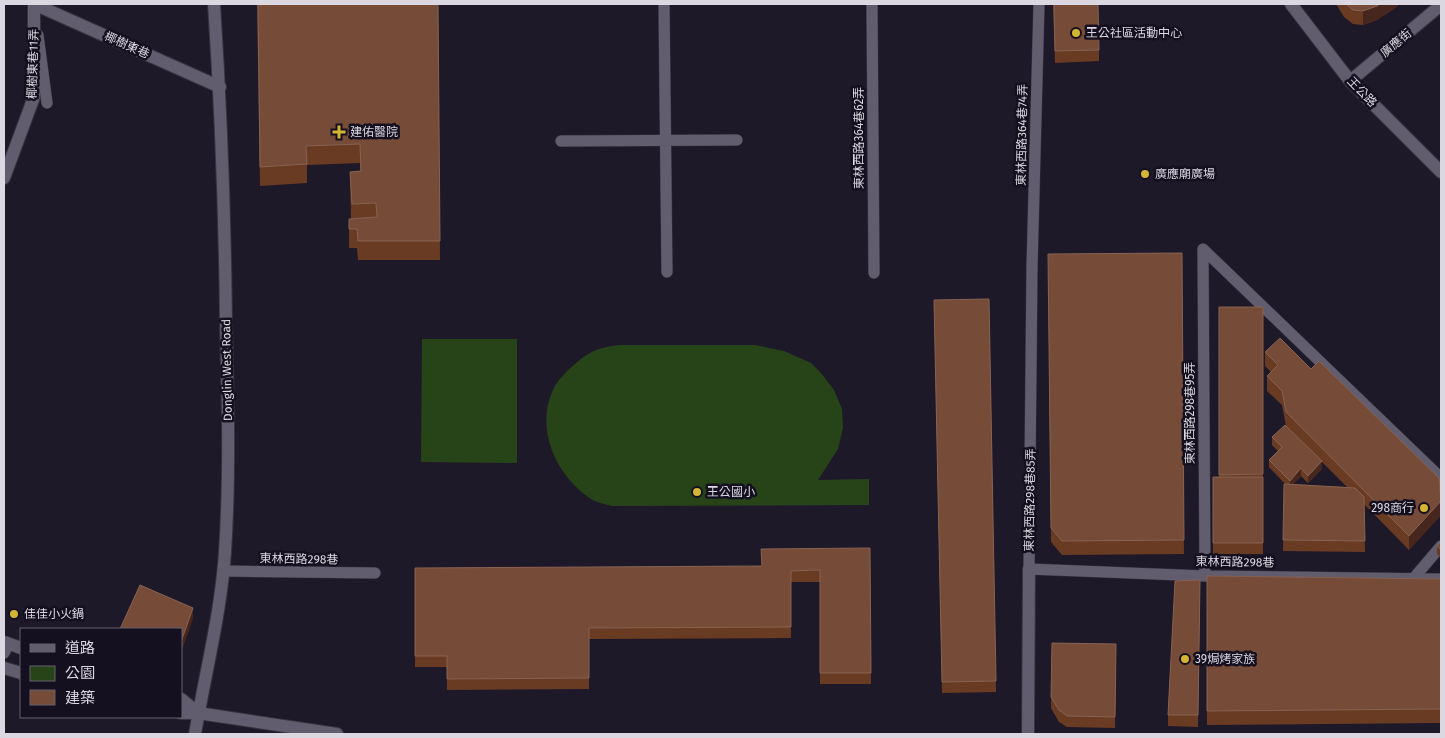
<svg xmlns="http://www.w3.org/2000/svg" width="1445" height="738" viewBox="0 0 1445 738" font-family="'Fira Sans','Noto Sans TC',sans-serif">
	<style>
		.green { fill: #274419 }
		.lines { fill: none; stroke-linecap: round; stroke-linejoin: round }
		.service-casing { stroke: #36333f; stroke-width: 12 }
		.minor-casing { stroke: #36333f; stroke-width: 14 }
		.tertiary-casing { stroke: #36333f; stroke-width: 14 }
		.service { stroke: #615c6e; stroke-width: 11 }
		.minor { stroke: #615c6e; stroke-width: 12 }
		.tertiary { stroke: #615c6e; stroke-width: 12 }
		.wall { fill: #6a3b23; fill-rule: evenodd }
		.shaded-wall { fill: #46261d }
		.building { fill: #764c38; stroke: #866252 }
		.poi-dot { fill: #d5b534; stroke: #15101f; stroke-width: 2 }
		.labels { text-anchor: middle; stroke-width: 5; stroke-linejoin: round; paint-order: stroke }
		.poi-label { font-size: 12px; fill: #dbd8e2; stroke: #15101f; text-anchor: start }
		.street-label { font-size: 12px; fill: #dbd8e2; stroke: #15101f }
	</style>
	<rect width="100%" height="100%" fill="#1e1928"/>
	<path class="green" d="M422 339H517V463L421 462Z
		M620 345H755L784 351 811 363 821 373 834 390 842 409 843 428 838 449 818 480 869 479V505L611 506C606 504 598 503 593 500 558 479 534 430 553 390 557 380 567 371 575 364 590 351 600 347 620 345Z"/>
	<g class="lines">
		<defs>
			<path id="service" d="M664 4 667 272
				M872 4 874 273
				M1039 4 1032 267 1029 569 1205 576 1441 579
				M38 35 47 103
				M561 141 737 140
				M1203 249 1441 478
				M1203 249 1205 576
				M223 571 375 573
				M1413 579 1441 546
				M4 653 9 644"/>
			<path id="minor" d="M34 4 220 87
				M1350 81 1441 5
				M4 178 34 97V4
				M4 642 21 648
				M4 668 21 673
				M181 699 198 713
				M181 713H198L337 734
				M1028 734 1029 569"/>
			<path id="tertiary" d="M1291 4 1350 81 1441 172
				M195 734C205 674 221 613 225 552 230 476 228 400 226 325 225 218 221 111 214 4"/>
		</defs>
		<use href="#service" class="service-casing"/>
		<use href="#minor" class="minor-casing"/>
		<use href="#tertiary" class="tertiary-casing"/>
		<use href="#service" class="service"/>
		<use href="#minor" class="minor"/>
		<use href="#tertiary" class="tertiary"/>
	</g>
	<path class="wall" d="M257 4H438L440 260H358L357 248H349V219H351L350 172 360 171V163L307 165V183L260 186Z
		M1053 4 1099 50V61L1055 63Z
		M1336 4H1399L1395 8 1377 20 1363 25 1353 24 1344 17Z
		M1182 253 1184 554 1062 555 1051 542 1048 254Z
		M989 299 996 692 942 693 934 300Z
		M1219 307 1263 474V554H1213V477H1219Z
		M1265 352 1441 515 1409 550 1364 504 1365 552 1283 551 1284 484H1285L1269 467V460L1278 451 1272 445V437L1286 426 1282 405 1267 391V376L1271 372 1265 366ZM1322 462 1347 487 1293 484 1301 476 1308 483 1322 469Z
		M1441 542V558L1437 554V546Z
		M870 548 871 684H820V582H791V638L589 639V689L447 690V667H415V568L761 566Z
		M1207 576 1441 579V723L1207 725Z
		M1200 580 1198 727 1168 726V715Z
		M1052 643 1116 644 1115 728 1067 727 1059 722 1051 708Z"/>
	<path class="shaded-wall" d="M1380 4H1399L1395 8 1377 20 1363 25V11Z
		M1322 461V469L1308 483V476Z
		M1301 468V476L1290 488V481Z
		M1441 501V515L1409 550V536Z
		M193 608V619L181 653V642Z"/>
	<path class="building" d="M258 4H438L440 241H358L357 229H349V219L377 217 376 203 352 204 350 172 361 171 360 144 306 146 307 164 260 167Z
		M1054 4H1098L1099 50 1055 51Z
		M1346 4H1380L1377 6 1363 11 1353 10Z
		M1182 253 1184 540 1062 541 1051 528 1048 254Z
		M989 299 996 681 942 682 934 300Z
		M1219 307H1263V474L1219 475Z
		M1280 338 1311 369 1319 361 1439 478 1441 501 1409 536 1286 412 1282 391 1267 376 1278 365 1265 352Z
		M1285 425 1322 461 1308 476 1301 468 1290 481 1269 460 1282 447 1272 437Z
		M1213 477H1263V543H1213Z
		M1284 484 1355 488 1364 497 1365 541 1283 540Z
		M1441 542V550L1437 546Z
		M870 548 871 673H820V570L791 571V627L589 628V678L447 679V656H415V568L762 566 761 549Z
		M1207 576 1441 579V709L1207 711Z
		M1200 580 1198 715H1168L1175 581Z
		M140 585 193 608 181 642V629H120Z
		M1052 643 1116 644 1115 717 1067 716 1059 710 1051 697Z"/>
	<g class="poi-dot">
		<circle cx="1076" cy="33" r="5"/>
		<path d="M336.5 124.5h5v5h5v5h-5v5h-5v-5h-5v-5h5z"/>
		<circle cx="1145" cy="174" r="5"/>
		<circle cx="697" cy="492" r="5"/>
		<circle cx="1424" cy="508" r="5"/>
		<circle cx="14" cy="614" r="5"/>
		<circle cx="1185" cy="659" r="5"/>
	</g>
	<g class="labels">
		<g class="poi-label">
			<text x="1086" y="37">王公社區活動中心</text>
			<text x="350" y="136">建佑醫院</text>
			<text x="1155" y="178">廣應廟廣場</text>
			<text x="707" y="496">王公國小</text>
			<text x="1414" y="512" text-anchor="end">298商行</text>
			<text x="24" y="618">佳佳小火鍋</text>
			<text x="1195" y="663">39焗烤家族</text>
		</g>
		<g class="street-label">
			<text transform="translate(1396 43) rotate(-40)" y="4">廣應街</text>
			<text transform="translate(127 45) rotate(24)" y="4">椰樹東巷</text>
			<text transform="translate(33 64) rotate(-88)" y="4">椰樹東巷11弄</text>
			<text transform="translate(1362 92) rotate(46)" y="4">王公路</text>
			<text transform="translate(1022 135) rotate(-89)" y="4">東林西路364巷74弄</text>
			<text transform="translate(859 138) rotate(-90)" y="4">東林西路364巷62弄</text>
			<text transform="translate(227 370) rotate(-91)" y="4">Donglin West Road</text>
			<text transform="translate(1190 413) rotate(-90)" y="4">東林西路298巷95弄</text>
			<text transform="translate(1030 500) rotate(-89)" y="4">東林西路298巷85弄</text>
			<text transform="translate(299 559) rotate(1)" y="4">東林西路298巷</text>
			<text transform="translate(1235 562) rotate(1)" y="4">東林西路298巷</text>
		</g>
	</g>
	<rect width="1445" height="738" fill="none" stroke="#dbd8e2" stroke-width="10"/>
	<rect x="20" y="628" width="162" height="90" fill="#15101f" stroke="#64606d"/>
	<rect x="30" y="644" width="25" height="8" fill="#615c6e" stroke="#64606d"/>
	<text x="65" y="653" font-size="15" fill="#dbd8e2">道路</text>
	<rect x="30" y="666" width="25" height="15" fill="#274419" stroke="#64606d"/>
	<text x="65" y="678" font-size="15" fill="#dbd8e2">公園</text>
	<rect x="30" y="690" width="25" height="15" fill="#764c38" stroke="#64606d"/>
	<text x="65" y="703" font-size="15" fill="#dbd8e2">建築</text>
</svg>
